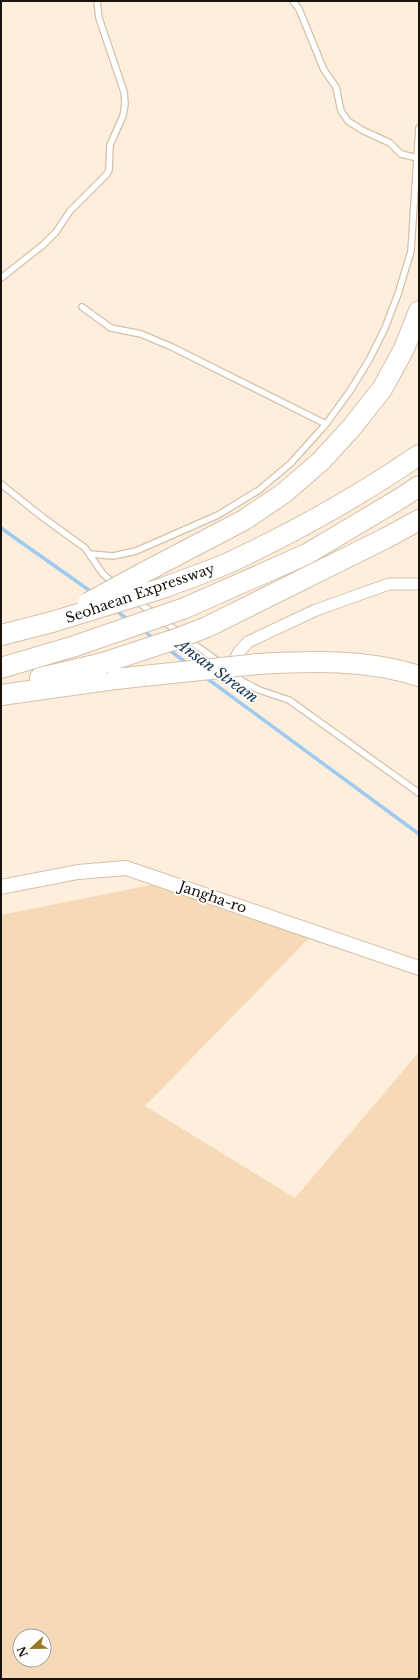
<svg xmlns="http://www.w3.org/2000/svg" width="420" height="1680" viewBox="0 0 420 1680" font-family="'Libre Baskerville',serif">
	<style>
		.green { fill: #f6dab8; fill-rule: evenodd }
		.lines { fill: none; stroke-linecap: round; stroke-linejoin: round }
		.stream { stroke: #9ecaf2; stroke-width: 3.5 }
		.service-casing { stroke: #d4c1aa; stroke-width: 8 }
		.minor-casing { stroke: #d4c1aa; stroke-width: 13 }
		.tertiary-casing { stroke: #d4c1aa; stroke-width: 16 }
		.motorway-casing { stroke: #d4c1aa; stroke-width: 22 }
		.service { stroke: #fff; stroke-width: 5.5 }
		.minor { stroke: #fff; stroke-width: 11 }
		.tertiary { stroke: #fff; stroke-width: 14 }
		.motorway { stroke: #fff; stroke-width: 20 }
		.motorway-bridge-casing { stroke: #d4c1aa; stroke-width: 22; stroke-linecap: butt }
		.motorway-bridge { stroke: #fff; stroke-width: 20 }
		.labels { text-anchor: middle; stroke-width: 4; stroke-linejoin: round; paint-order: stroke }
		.street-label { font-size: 14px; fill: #1a130b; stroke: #fefefe }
		.water-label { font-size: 15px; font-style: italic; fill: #10304b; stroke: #fefefe }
	</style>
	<rect width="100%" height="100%" fill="#feeedb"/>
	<path class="green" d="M166 882 317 930 145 1106 295 1198 419 1052V1679H1V915ZM20 1636H44V1660H20Z"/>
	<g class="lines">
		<path class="stream" d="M1 528 93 593
			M115 610 130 621
			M143 630 154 639
			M168 649 188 664
			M205 677 419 834"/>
		<defs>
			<path id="service" d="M293 1 299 9 324 70 336 87 341 111 348 121 362 130 390 143 401 154 418 158
				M1 278 43 245 56 232 70 211 106 175 109 170 110 145 123 116 125 104 124 92 99 18 97 1
				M82 307 111 328 141 334 172 347 326 424
				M1 484 41 516 85 548 103 574 115 584
				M90 554 113 556 136 551 218 515 259 490 291 463 326 424 350 391 369 360 385 328 398 294 411 251 419 128
				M136 601 155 614
				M163 621 180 633
				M187 639 219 662
				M232 673 242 681 259 690 289 700 419 793"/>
			<path id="minor" d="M230 668 239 652 248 642 316 610 389 584H419"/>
			<path id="tertiary" d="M1 887 78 872 126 868 419 968"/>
			<path id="motorway" d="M143 573 244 520 284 493 321 461 352 427 382 389 404 349 419 311
				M163 588C188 578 215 570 239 558 302 528 362 494 419 455
				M185 608 307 554 401 498 419 486
				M207 627 386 538 419 520
				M1 635 52 622
				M258 664C312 661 366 659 419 676
				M1 668 75 646
				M40 678 103 663
				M1 695 115 679"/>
		</defs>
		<use href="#service" class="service-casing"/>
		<use href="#minor" class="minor-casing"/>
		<use href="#tertiary" class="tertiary-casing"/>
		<use href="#motorway" class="motorway-casing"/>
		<use href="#service" class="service"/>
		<use href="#minor" class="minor"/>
		<use href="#tertiary" class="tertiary"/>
		<use href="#motorway" class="motorway"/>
		<defs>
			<path id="motorway-bridge" d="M88 603 143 573
				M52 622 163 588
				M75 646 185 608
				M103 663 176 639 207 627
				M115 679 258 664"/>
		</defs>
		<use href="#motorway-bridge" class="motorway-bridge-casing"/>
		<use href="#motorway-bridge" class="motorway-bridge"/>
	</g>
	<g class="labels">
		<g class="street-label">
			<text transform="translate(140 593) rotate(-19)" y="5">Seohaean Expressway</text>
			<text transform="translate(213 897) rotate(19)" y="5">Jangha-ro</text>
		</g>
		<g class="water-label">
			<text transform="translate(217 671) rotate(36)" y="5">Ansan Stream</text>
		</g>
	</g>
	<rect width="420" height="1680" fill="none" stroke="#1a130b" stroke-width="4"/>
	<g transform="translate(32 1648) rotate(248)"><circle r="19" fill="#fefefe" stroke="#a3a09d"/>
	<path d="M0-3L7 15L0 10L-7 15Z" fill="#957820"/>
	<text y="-6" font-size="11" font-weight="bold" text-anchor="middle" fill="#1a130b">N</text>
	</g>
</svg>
